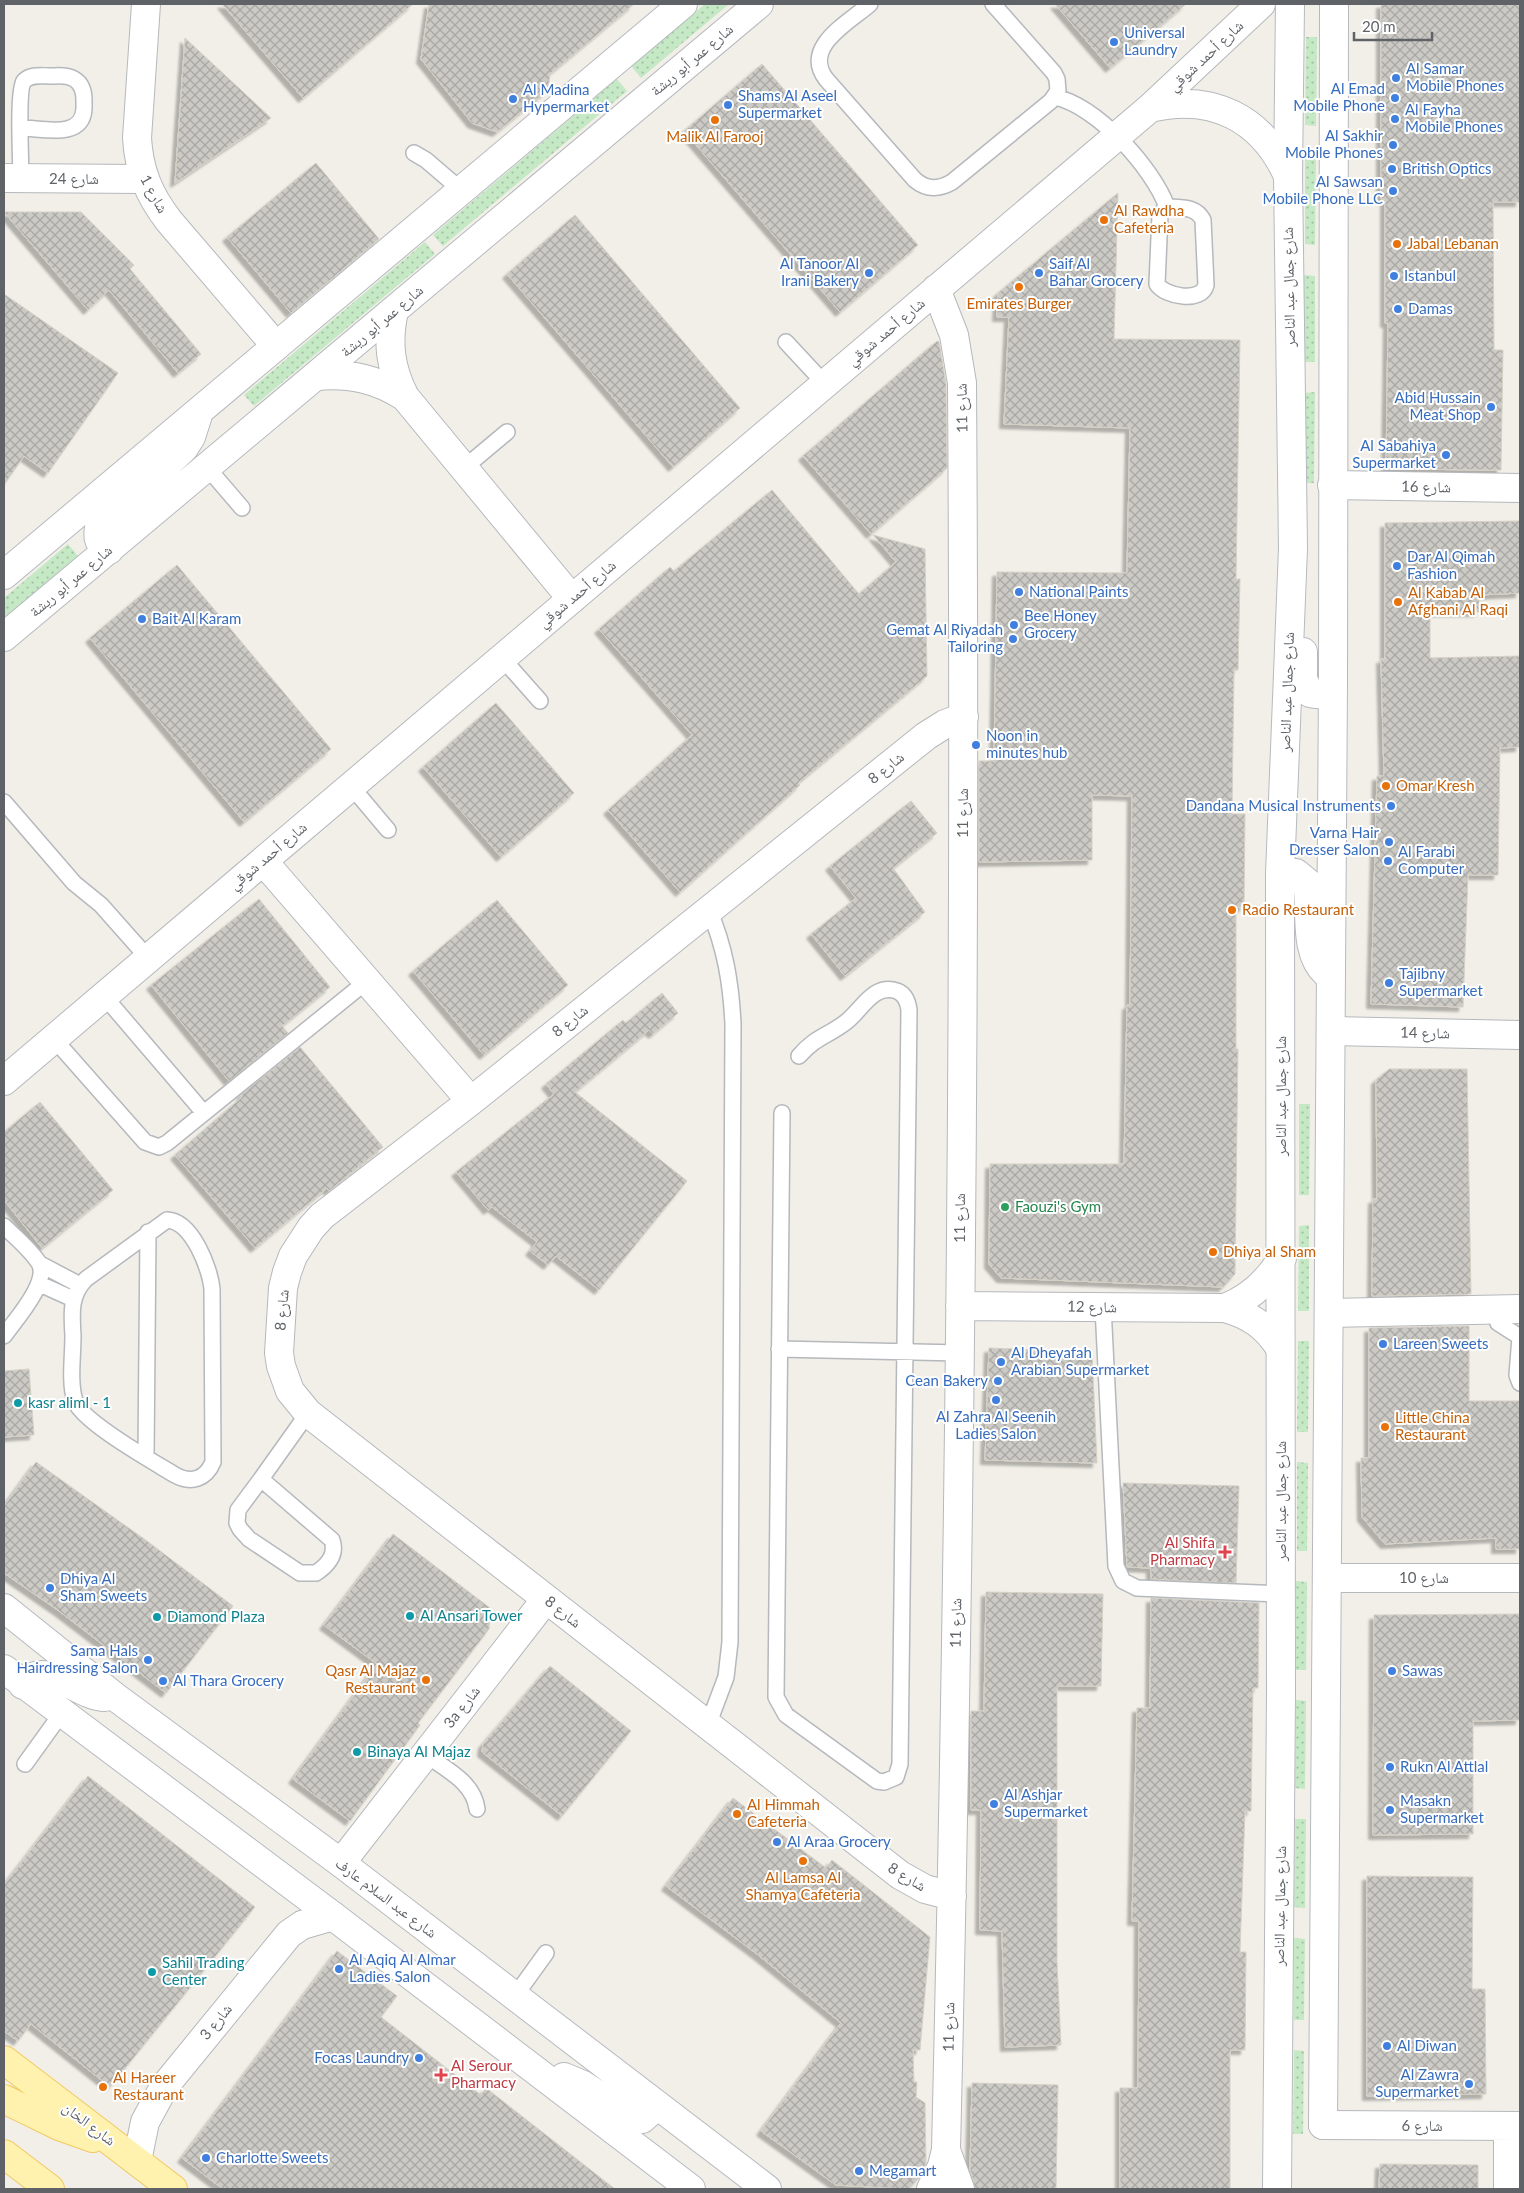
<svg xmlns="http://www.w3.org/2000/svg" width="1524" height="2193" viewBox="0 0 1524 2193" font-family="Lato,'Noto Naskh Arabic',sans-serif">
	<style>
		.grass { fill: url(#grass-dots) }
		.building { fill: url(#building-cross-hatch); stroke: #d6d1c6; filter: url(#shadow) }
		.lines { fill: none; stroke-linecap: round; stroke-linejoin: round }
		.lane-casing { stroke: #b5b8bc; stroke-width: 18 }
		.street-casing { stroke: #b5b8bc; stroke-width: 30 }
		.secondary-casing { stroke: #b6babf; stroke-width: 30 }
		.primary-casing { stroke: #f2c960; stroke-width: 30 }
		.lane { stroke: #fff; stroke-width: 15 }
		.street { stroke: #fff; stroke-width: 28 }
		.secondary { stroke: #fff; stroke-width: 28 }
		.primary { stroke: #fff2af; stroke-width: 28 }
		.shop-dot { fill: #3f7fe0; stroke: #fff; stroke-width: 2 }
		.food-dot { fill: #e8710a; stroke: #fff; stroke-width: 2 }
		.leisure-dot { fill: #2e9e5b; stroke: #fff; stroke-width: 2 }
		.culture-dot { fill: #0f9aa8; stroke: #fff; stroke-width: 2 }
		.health-dot { fill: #e0444e; stroke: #fff; stroke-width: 2 }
		.labels { text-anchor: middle; stroke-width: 4; stroke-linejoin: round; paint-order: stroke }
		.shop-label { font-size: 15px; fill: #366cbe; stroke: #fff; text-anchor: start }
		.street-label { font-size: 15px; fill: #5f6368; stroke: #fff }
		.food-label { font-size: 15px; fill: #c56008; stroke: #fff; text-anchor: start }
		.leisure-label { font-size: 15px; fill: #27864d; stroke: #fff; text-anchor: start }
		.culture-label { font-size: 15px; fill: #0d838f; stroke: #fff; text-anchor: start }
		.health-label { font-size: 15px; fill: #be3a42; stroke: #fff; text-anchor: end }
	</style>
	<defs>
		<pattern id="grass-dots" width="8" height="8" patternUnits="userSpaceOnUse" patternTransform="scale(1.25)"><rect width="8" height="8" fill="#c5e8c5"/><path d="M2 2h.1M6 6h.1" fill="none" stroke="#a3c0a4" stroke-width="1.8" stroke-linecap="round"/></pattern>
		<pattern id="building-cross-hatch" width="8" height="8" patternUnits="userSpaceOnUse" patternTransform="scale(1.25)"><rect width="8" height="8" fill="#cccac5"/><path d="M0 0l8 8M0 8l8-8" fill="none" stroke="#a9a8a4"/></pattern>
		<filter id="shadow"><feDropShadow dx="-4.5" dy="4.5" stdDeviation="1" flood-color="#0004"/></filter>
	</defs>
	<rect width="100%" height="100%" fill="#f1efe8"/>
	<path class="grass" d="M705 4H729L641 78 631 66Z
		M1306 37H1317L1316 126 1305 125Z
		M617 79 627 91 443 246 433 235Z
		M1305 156H1316L1315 245 1305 244Z
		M425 242 435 254 254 406 244 395Z
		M1304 275 1315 276V362H1304Z
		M1315 392 1314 483H1303L1304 393Z
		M68 544 78 556 4 618V598Z
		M1299 1104H1310L1309 1195H1299Z
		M1309 1225V1311H1298L1299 1226Z
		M1298 1341H1309L1308 1432H1297Z
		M1297 1462 1308 1463 1307 1551H1297Z
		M1296 1581 1307 1582 1306 1670H1296Z
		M1296 1700 1306 1701 1305 1789 1295 1788Z
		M1295 1819H1306L1305 1908 1294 1907Z
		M1294 1938 1305 1939 1304 2020H1294Z
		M1294 2050 1304 2051 1303 2134H1293Z"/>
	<path class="building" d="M222 4H413L303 98Z
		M429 4H634L550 74 548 90 497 132 472 123 421 59Z
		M1055 4H1186L1110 68Z
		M1381 4H1520V202H1493L1494 350H1503L1501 470 1386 469 1388 323H1385V199H1381Z
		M185 38 271 118 175 183Z
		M762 64 918 245 840 312 684 131Z
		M316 163 379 239 291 313 227 237Z
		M1118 193 1114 339 1240 340 1236 579H1240L1238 670H1234L1232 814H1245L1244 907H1236V1049H1238L1235 1274 1223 1287 1001 1278 989 1264 990 1164H1124L1127 1005H1130L1132 796 1092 795V860L979 862V761H994L997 572 1127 573 1130 428 1004 424 1009 317H997L998 293Z
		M4 212H81L134 265 130 269 201 354 178 373 109 290 88 310Z
		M575 215 740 408 673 467 507 274Z
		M4 294 118 373 48 473 24 456 4 485Z
		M937 341 939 342 946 384 947 468 871 534 803 456Z
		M772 490 859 594 896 562 873 535 925 549 927 676 798 783 800 785 680 892 608 810 692 735 599 629 670 567 674 571Z
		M1520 521V593L1479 595V612H1430V658L1520 656V747L1500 748 1498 875H1468L1463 1007 1371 1004 1377 776H1384L1381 659H1385V523Z
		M177 565 331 749 244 822 90 638Z
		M496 703 574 793 501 857 423 767Z
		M911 801 937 833 893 868 925 912 845 976 811 934 856 898 830 866Z
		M259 899 330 987 282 1026 288 1033 229 1081 151 985Z
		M497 900 568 985 484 1055 413 971Z
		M662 993 678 1013 653 1034 649 1030 575 1092 687 1181 599 1290 556 1256 548 1265 530 1251 537 1242 492 1207 488 1210 456 1172 554 1094 546 1084 623 1020 626 1023Z
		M300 1047 383 1147 329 1191 327 1188 255 1248 175 1155 242 1097 241 1095Z
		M1389 1069H1467L1471 1294 1372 1296 1373 1199H1377L1376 1080Z
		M40 1102 113 1190 42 1248 4 1200V1132Z
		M1469 1326V1401H1520V1549H1496V1538L1385 1544 1362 1517 1361 1458H1369V1328Z
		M989 1348 1092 1352 1097 1463 985 1460Z
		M29 1369 34 1435 4 1437V1371Z
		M36 1462 147 1541 233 1606 166 1693 59 1611 4 1573V1506Z
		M1123 1483 1239 1486 1236 1583 1151 1579V1568L1127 1567Z
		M393 1534 490 1608 489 1629 418 1723 420 1725 350 1821 293 1779 377 1664 324 1625Z
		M986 1592 1103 1594 1101 1686H1057V1962L1061 2045 1005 2047 1002 1931 980 1930 981 1810H971V1711H984Z
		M1151 1598 1259 1603 1258 1688H1253L1251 1811H1245L1240 1952H1246L1245 2050H1230V2189H1120V2088H1138L1139 1921H1132L1137 1708H1150Z
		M1520 1614V1720L1473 1721V1834L1373 1835 1374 1615Z
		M550 1666 631 1731 562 1816 482 1752 483 1744Z
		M88 1776 255 1907 110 2087 31 2024 18 2041 4 2031V1885Z
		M733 1798 826 1868 832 1860 930 1937 920 2050H913L914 2082H917L916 2097 925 2103 926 2163 919 2178 908 2189 836 2185 761 2131 841 2023 757 1954 666 1886Z
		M1367 1876 1473 1877 1472 1989H1485L1486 2094 1367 2096Z
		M337 1951 397 1996 381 2017 481 2095 486 2088 615 2189H223L182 2158Z
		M972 2083 1058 2085 1056 2189H975L970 2169Z
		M1380 2164 1478 2165V2189H1379Z"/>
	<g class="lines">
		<defs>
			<path id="lane" d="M870 4C848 23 802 47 826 79L915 180C927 190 938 190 952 182L1051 101 1058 91 1057 79 1054 73 993 4
				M1055 97C1097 106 1153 168 1167 207
				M414 153 426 160 461 190
				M21 178C21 163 17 90 24 81 31 74 41 76 50 76 60 76 71 74 79 83 85 91 84 99 84 109 82 140 42 128 21 128
				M1170 207C1184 208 1196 207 1203 220L1206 285C1202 303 1165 297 1157 284L1160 215 1165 208Z
				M786 342 825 384
				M206 466 242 508
				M464 468 507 432
				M502 658 540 701
				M351 786 388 830
				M4 802 74 883 101 905 148 958
				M104 996 204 1113
				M54 1039 145 1142 159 1147 167 1143 367 981
				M782 1113 776 1697 786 1715 877 1781 884 1782 896 1777 900 1764 909 1010C908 1002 905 994 897 991 873 983 862 1010 846 1022 828 1036 815 1037 799 1056
				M167 1220C192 1221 210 1268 212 1289L213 1462C206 1479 191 1484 175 1475 154 1462 82 1422 75 1401 69 1382 73 1357 73 1336 72 1315 69 1296 86 1279Z
				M4 1226C15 1237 30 1249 39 1263 50 1282 15 1320 4 1336
				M40 1264 80 1285
				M40 1284 73 1299
				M1103 1307 1116 1566 1123 1581 1137 1588 1281 1594
				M1496 1309 1498 1323 1520 1337
				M1520 1337 1517 1375 1520 1383
				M779 1349 960 1353
				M146 1457 148 1232
				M261 1479 332 1540C337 1555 328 1565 316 1573H300L249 1539 240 1529 237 1523 238 1510Z
				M261 1479 308 1413
				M708 1725 726 1677 730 1642 733 1024C731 983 725 947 709 910
				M425 1754C445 1769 474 1782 477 1809
				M25 1764 61 1714
				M515 1996 546 1953"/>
			<path id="street" d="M146 4 137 138C139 171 149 195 169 221L276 346
				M1150 108C1212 93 1262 118 1288 176
				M4 178 143 179
				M394 311C387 342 390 368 405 397L572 599
				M317 376C350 373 377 379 405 397
				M1332 485 1520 488
				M263 861 471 1101
				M1331 1031 1520 1035
				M4 1081 1150 108 1261 4
				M960 1306 1225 1308C1250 1315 1266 1326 1280 1348
				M1225 1308C1250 1298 1268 1282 1282 1258
				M1329 1313 1520 1309
				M1328 1578H1520
				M341 1863 546 1599
				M952 1896 925 1889 900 1875 308 1413 290 1391 281 1366 279 1353 283 1288 287 1272 293 1256 311 1228 322 1216 471 1101 926 736 945 724 964 717
				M1323 2125 1520 2126
				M946 2150 960 2189
				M137 2161 145 2122 164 2087 289 1934 302 1925 333 1916
				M931 2189 942 2166 946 2150C960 1561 966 972 962 383L954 335 936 289
				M1508 2189V2126"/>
			<path id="secondary" d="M109 550C99 544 97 539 99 528L184 448 191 437 198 415
				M4 575 683 4
				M4 637 759 4
				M1303 652V680L1310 693C1321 696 1328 694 1333 683
				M1280 874 1296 873 1307 882C1312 910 1303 952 1326 973
				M4 1608 114 1696 341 1863 767 2189
				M4 1669 333 1916 691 2189
				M23 1685C46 1657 78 1697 105 1697
				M564 2077 583 2085 636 2119H642L651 2111 650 2100
				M1323 2125 1333 683 1334 4
				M1277 2189 1281 1694 1280 874 1293 548 1288 176 1290 4"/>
			<path id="primary" d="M4 2060 173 2189
				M4 2099 59 2126 93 2138
				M4 2154 50 2189"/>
		</defs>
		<use href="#lane" class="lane-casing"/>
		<use href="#street" class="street-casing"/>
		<use href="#secondary" class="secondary-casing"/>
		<use href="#primary" class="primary-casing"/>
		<use href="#lane" class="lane"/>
		<use href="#street" class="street"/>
		<use href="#secondary" class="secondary"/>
		<use href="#primary" class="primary"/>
	</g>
	<g class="shop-dot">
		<circle cx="1114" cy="42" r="5"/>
		<circle cx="1396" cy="78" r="5"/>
		<circle cx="1395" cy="98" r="5"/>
		<circle cx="513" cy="99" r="5"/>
		<circle cx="728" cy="105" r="5"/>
		<circle cx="1395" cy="119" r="5"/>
		<circle cx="1393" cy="145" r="5"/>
		<circle cx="1392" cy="169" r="5"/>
		<circle cx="1393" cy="191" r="5"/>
		<circle cx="869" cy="273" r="5"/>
		<circle cx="1039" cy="273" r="5"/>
		<circle cx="1394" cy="276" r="5"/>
		<circle cx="1398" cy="309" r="5"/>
		<circle cx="1491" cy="407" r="5"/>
		<circle cx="1446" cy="455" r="5"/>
		<circle cx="1397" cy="566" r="5"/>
		<circle cx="1019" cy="592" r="5"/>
		<circle cx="142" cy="619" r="5"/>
		<circle cx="1014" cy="625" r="5"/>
		<circle cx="1013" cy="639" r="5"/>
		<circle cx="976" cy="745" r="5"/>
		<circle cx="1391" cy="806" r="5"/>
		<circle cx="1389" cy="842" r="5"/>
		<circle cx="1388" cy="861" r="5"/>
		<circle cx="1389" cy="983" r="5"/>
		<circle cx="1383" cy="1344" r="5"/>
		<circle cx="1001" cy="1362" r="5"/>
		<circle cx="998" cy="1381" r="5"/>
		<circle cx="996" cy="1400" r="5"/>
		<circle cx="50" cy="1588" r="5"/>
		<circle cx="148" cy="1660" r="5"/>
		<circle cx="1392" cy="1671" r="5"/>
		<circle cx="163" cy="1681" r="5"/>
		<circle cx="1390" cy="1767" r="5"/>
		<circle cx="994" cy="1804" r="5"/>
		<circle cx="1390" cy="1810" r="5"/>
		<circle cx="777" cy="1842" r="5"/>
		<circle cx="339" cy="1969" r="5"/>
		<circle cx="1387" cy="2046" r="5"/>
		<circle cx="419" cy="2058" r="5"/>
		<circle cx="1469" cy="2084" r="5"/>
		<circle cx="206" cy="2158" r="5"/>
		<circle cx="859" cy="2171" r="5"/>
	</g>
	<g class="food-dot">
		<circle cx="715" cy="120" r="5"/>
		<circle cx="1104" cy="220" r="5"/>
		<circle cx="1397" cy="244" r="5"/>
		<circle cx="1019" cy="287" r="5"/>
		<circle cx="1398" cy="602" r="5"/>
		<circle cx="1386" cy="786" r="5"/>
		<circle cx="1232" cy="910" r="5"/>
		<circle cx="1213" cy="1252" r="5"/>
		<circle cx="1385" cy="1427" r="5"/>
		<circle cx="426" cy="1680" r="5"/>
		<circle cx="737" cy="1814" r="5"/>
		<circle cx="803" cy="1861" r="5"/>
		<circle cx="103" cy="2087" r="5"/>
	</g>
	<circle class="leisure-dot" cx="1005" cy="1207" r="5"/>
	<g class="culture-dot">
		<circle cx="18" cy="1403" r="5"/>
		<circle cx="410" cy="1616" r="5"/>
		<circle cx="157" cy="1617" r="5"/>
		<circle cx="357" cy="1752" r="5"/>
		<circle cx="152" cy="1972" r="5"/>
	</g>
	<g class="health-dot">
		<path d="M1222.5 1544.5h5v5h5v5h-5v5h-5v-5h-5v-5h5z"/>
		<path d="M438.5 2067.5h5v5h5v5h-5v5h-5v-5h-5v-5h5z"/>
	</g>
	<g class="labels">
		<g class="shop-label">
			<text x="1124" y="38">Universal<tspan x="1124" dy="17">Laundry</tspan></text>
			<text x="1406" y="74">Al Samar<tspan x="1406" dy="17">Mobile Phones</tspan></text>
			<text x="1385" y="94" text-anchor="end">Al Emad<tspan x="1385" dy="17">Mobile Phone</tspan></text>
			<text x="523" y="95">Al Madina<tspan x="523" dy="17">Hypermarket</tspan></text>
			<text x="738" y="101">Shams Al Aseel<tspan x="738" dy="17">Supermarket</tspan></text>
			<text x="1405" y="115">Al Fayha<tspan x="1405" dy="17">Mobile Phones</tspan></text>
			<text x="1383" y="141" text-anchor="end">Al Sakhir<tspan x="1383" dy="17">Mobile Phones</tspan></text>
			<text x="1402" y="174">British Optics</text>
			<text x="1383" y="187" text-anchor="end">Al Sawsan<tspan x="1383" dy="17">Mobile Phone LLC</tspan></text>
			<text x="859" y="269" text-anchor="end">Al Tanoor Al<tspan x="859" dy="17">Irani Bakery</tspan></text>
			<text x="1049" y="269">Saif Al<tspan x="1049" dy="17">Bahar Grocery</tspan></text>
			<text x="1404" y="281">Istanbul</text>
			<text x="1408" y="314">Damas</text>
			<text x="1481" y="403" text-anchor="end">Abid Hussain<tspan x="1481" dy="17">Meat Shop</tspan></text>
			<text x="1436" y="451" text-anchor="end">Al Sabahiya<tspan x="1436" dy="17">Supermarket</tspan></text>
			<text x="1407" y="562">Dar Al Qimah<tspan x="1407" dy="17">Fashion</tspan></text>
			<text x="1029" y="597">National Paints</text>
			<text x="1024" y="621">Bee Honey<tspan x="1024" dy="17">Grocery</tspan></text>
			<text x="152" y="624">Bait Al Karam</text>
			<text x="1003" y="635" text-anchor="end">Gemat Al Riyadah<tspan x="1003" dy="17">Tailoring</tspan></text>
			<text x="986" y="741">Noon in<tspan x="986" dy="17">minutes hub</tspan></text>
			<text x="1381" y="811" text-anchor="end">Dandana Musical Instruments</text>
			<text x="1379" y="838" text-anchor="end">Varna Hair<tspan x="1379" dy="17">Dresser Salon</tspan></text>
			<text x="1398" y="857">Al Farabi<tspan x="1398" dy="17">Computer</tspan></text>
			<text x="1399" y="979">Tajibny<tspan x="1399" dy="17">Supermarket</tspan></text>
			<text x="1393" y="1349">Lareen Sweets</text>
			<text x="1011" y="1358">Al Dheyafah<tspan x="1011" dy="17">Arabian Supermarket</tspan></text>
			<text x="988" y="1386" text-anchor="end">Cean Bakery</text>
			<text x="996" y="1422" text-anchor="middle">Al Zahra Al Seenih<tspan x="996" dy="17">Ladies Salon</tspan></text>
			<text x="60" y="1584">Dhiya Al<tspan x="60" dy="17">Sham Sweets</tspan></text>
			<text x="138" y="1656" text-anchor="end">Sama Hals<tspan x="138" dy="17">Hairdressing Salon</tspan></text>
			<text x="1402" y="1676">Sawas</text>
			<text x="173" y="1686">Al Thara Grocery</text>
			<text x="1400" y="1772">Rukn Al Attlal</text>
			<text x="1004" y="1800">Al Ashjar<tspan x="1004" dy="17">Supermarket</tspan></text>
			<text x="1400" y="1806">Masakn<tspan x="1400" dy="17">Supermarket</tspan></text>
			<text x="787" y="1847">Al Araa Grocery</text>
			<text x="349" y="1965">Al Aqiq Al Almar<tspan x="349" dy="17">Ladies Salon</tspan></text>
			<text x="1397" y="2051">Al Diwan</text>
			<text x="409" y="2063" text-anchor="end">Focas Laundry</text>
			<text x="1459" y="2080" text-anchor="end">Al Zawra<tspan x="1459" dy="17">Supermarket</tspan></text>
			<text x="216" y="2163">Charlotte Sweets</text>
			<text x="869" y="2176">Megamart</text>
		</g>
		<g class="street-label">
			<text transform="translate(1206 56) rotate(-43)" y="5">شارع أحمد شوقي</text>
			<text transform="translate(692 60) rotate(-40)" y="5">شارع عمر أبو ريشة</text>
			<text x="74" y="184">شارع 24</text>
			<text transform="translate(154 194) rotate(61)" y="5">شارع 1</text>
			<text transform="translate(1289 287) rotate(-91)" y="5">شارع جمال عبد الناصر</text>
			<text transform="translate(382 321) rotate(-40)" y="5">شارع عمر أبو ريشة</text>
			<text transform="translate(886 332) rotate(-40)" y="5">شارع أحمد شوقي</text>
			<text transform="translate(962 408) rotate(-91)" y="5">شارع 11</text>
			<text transform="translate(1426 487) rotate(1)" y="5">شارع 16</text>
			<text transform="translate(71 581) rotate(-40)" y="5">شارع عمر أبو ريشة</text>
			<text transform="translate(577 594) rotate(-40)" y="5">شارع أحمد شوقي</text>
			<text transform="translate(1287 692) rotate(-88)" y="5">شارع جمال عبد الناصر</text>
			<text transform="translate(886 768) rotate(-39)" y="5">شارع 8</text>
			<text transform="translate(963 813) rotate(-90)" y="5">شارع 11</text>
			<text transform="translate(268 856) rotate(-40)" y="5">شارع أحمد شوقي</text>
			<text transform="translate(570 1021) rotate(-39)" y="5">شارع 8</text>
			<text transform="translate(1425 1033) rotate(1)" y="5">شارع 14</text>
			<text transform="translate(1281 1096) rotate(-90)" y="5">شارع جمال عبد الناصر</text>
			<text transform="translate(960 1218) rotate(-90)" y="5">شارع 11</text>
			<text transform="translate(1092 1307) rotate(1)" y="5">شارع 12</text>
			<text transform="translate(282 1310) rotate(-85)" y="5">شارع 8</text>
			<text transform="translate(1281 1501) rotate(-90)" y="5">شارع جمال عبد الناصر</text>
			<text x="1424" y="1583">شارع 10</text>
			<text transform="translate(563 1612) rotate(38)" y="5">شارع 8</text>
			<text transform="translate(956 1623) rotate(-89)" y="5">شارع 11</text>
			<text transform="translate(462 1707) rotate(-52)" y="5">3a شارع</text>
			<text transform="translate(907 1877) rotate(31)" y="5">شارع 8</text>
			<text transform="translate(386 1898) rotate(37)" y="5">شارع عبد السلام عارف</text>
			<text transform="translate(1280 1906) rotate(-89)" y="5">شارع جمال عبد الناصر</text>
			<text transform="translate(216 2022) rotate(-51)" y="5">شارع 3</text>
			<text transform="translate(949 2027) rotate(-89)" y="5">شارع 11</text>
			<text transform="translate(89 2124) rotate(37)" y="5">شارع الخان</text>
			<text x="1422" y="2131">شارع 6</text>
		</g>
		<g class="food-label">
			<text x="715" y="142" text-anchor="middle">Malik Al Farooj</text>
			<text x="1114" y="216">Al Rawdha<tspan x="1114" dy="17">Cafeteria</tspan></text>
			<text x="1407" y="249">Jabal Lebanan</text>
			<text x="1019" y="309" text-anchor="middle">Emirates Burger</text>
			<text x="1408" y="598">Al Kabab Al<tspan x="1408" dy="17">Afghani Al Raqi</tspan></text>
			<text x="1396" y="791">Omar Kresh</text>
			<text x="1242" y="915">Radio Restaurant</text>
			<text x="1223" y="1257">Dhiya al Sham</text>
			<text x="1395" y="1423">Little China<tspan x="1395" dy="17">Restaurant</tspan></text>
			<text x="416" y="1676" text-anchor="end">Qasr Al Majaz<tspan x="416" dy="17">Restaurant</tspan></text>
			<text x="747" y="1810">Al Himmah<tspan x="747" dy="17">Cafeteria</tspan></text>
			<text x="803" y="1883" text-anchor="middle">Al Lamsa Al<tspan x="803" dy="17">Shamya Cafeteria</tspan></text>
			<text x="113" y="2083">Al Hareer<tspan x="113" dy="17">Restaurant</tspan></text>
		</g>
		<g class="leisure-label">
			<text x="1015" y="1212">Faouzi's Gym</text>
		</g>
		<g class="culture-label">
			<text x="28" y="1408">kasr aliml - 1</text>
			<text x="420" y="1621">Al Ansari Tower</text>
			<text x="167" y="1622">Diamond Plaza</text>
			<text x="367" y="1757">Binaya Al Majaz</text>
			<text x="162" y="1968">Sahil Trading<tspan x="162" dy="17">Center</tspan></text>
		</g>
		<g class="health-label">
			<text x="1215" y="1548">Al Shifa<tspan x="1215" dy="17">Pharmacy</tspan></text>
			<text x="451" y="2071" text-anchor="start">Al Serour<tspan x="451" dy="17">Pharmacy</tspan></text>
		</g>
	</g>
	<rect width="1524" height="2193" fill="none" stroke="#5f6368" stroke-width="10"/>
	<path d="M1354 32v8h78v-8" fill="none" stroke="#5f6368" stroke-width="2.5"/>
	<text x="1362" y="32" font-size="15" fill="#5f6368" stroke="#ffffff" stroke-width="4" paint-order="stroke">20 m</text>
</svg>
